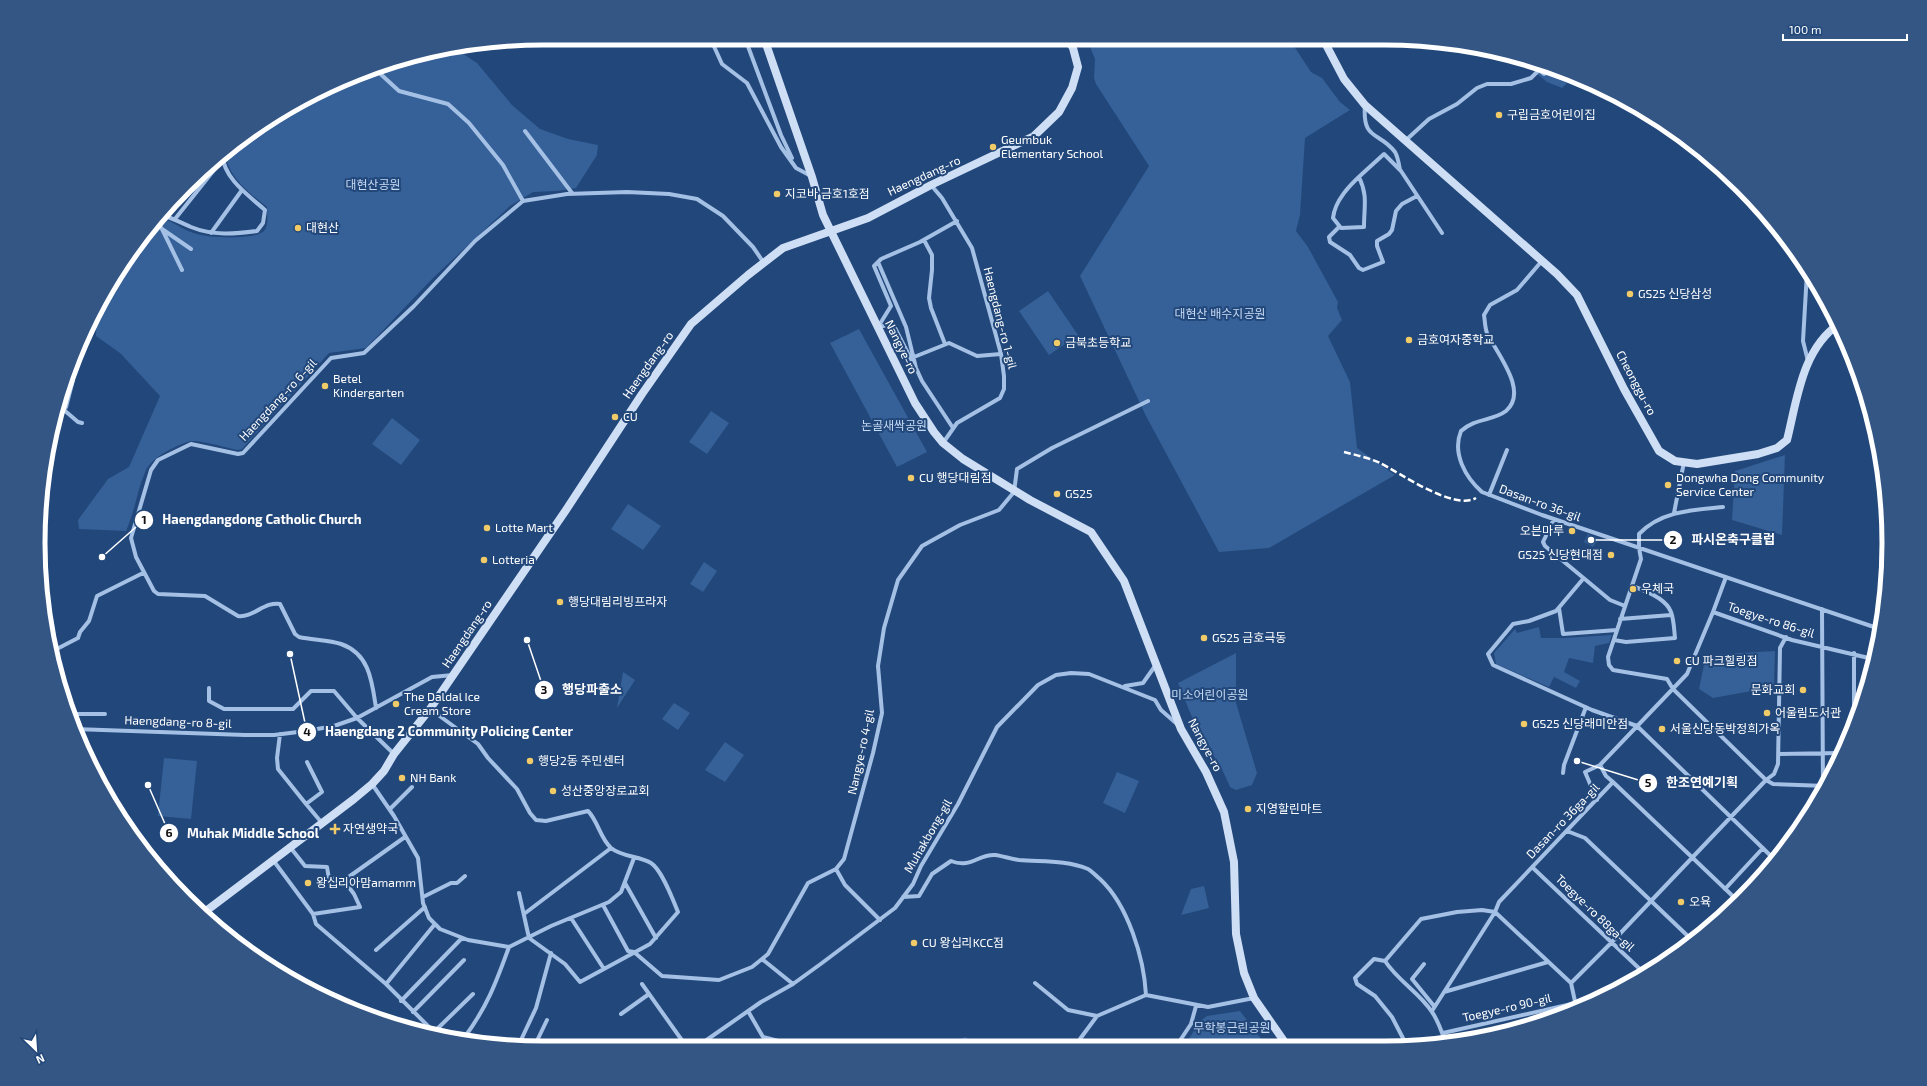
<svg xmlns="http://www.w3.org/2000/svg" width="1927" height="1086" viewBox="0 0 1927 1086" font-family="'Exo 2','Noto Sans KR',sans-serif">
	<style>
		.green { fill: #356098 }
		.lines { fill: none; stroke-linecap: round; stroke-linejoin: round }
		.minor { stroke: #a4c0e5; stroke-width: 4 }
		.secondary { stroke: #cedef5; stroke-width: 8 }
		.rail { stroke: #fff; stroke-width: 2.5; stroke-dasharray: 7 3; stroke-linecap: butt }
		.poi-dot { fill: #f1cb67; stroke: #22477a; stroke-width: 1.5 }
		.labels { text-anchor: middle; stroke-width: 4; stroke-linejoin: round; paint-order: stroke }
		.poi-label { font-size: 12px; fill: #fff; stroke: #22477a; text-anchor: start }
		.street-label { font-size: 12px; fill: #fff; stroke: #22477a }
		.park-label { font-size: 12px; fill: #c7dbf4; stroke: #22477a }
		.rim { fill: none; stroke: #fff; stroke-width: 5 }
		.leader { fill: none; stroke: #fff; stroke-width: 1.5 }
		.callout-dot { fill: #fff; stroke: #22477a; stroke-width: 1.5 }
		.mark-label { font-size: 12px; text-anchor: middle; font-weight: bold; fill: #111 }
		.callout-label { font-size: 13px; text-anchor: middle; font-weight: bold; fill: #fff; stroke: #22477a; stroke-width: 4; stroke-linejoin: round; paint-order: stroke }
	</style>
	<rect width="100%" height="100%" fill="#22477a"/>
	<path class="green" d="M1087 40H1290L1311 72 1322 78 1340 102 1350 110 1305 138 1300 215 1296 231 1308 247 1338 302 1337 308 1342 320 1328 336 1350 382 1357 448 1395 475 1269 548 1219 552 1146 416 1080 276 1149 166 1096 84 1094 78 1095 59Z
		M459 51 477 63 512 105 540 129 568 139 598 145 597 155 576 188 557 191 533 192 510 206 434 277 366 348 329 353 242 449 238 450C227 448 201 440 192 441 179 443 151 458 146 470 137 490 135 511 126 531L79 529 78 520 108 479 129 467 160 396 120 353 96 336 97 309 129 255H141V241L160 218C173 221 184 231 197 234 209 238 255 240 264 231 269 225 267 214 267 207 249 193 227 176 225 152L236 142C263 125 290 106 319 91 363 67 411 56 459 51Z
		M1544 67 1581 83H1567L1562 88 1547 82 1537 74Z
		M1048 291 1078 335 1049 355 1019 311Z
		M859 329 927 452 897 467 830 343Z
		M711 411 729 423 707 454 689 442Z
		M392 418 420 440 401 465 372 444Z
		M1785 455 1782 535 1732 520 1735 471Z
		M628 504 661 526 643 550 611 529Z
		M1588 534 1598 539 1593 547 1584 542Z
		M704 562 717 571 703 592 690 584Z
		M1539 627 1541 638H1564L1612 635 1609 643 1595 646 1593 663 1569 658 1564 672 1580 681 1576 688 1554 677 1549 687 1496 664 1494 653 1515 629 1517 633Z
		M1775 651 1774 687 1713 698 1699 689 1706 655Z
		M1236 653V703L1257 773 1252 785 1236 790 1230 787 1221 767 1198 732 1178 683Z
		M623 672 635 680 617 708Z
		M674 703 690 713 678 730 662 719Z
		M725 742 744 755 725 782 705 770Z
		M164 758 197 761 191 819 158 816Z
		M1117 772 1139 781 1125 813 1103 803Z
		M123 812 157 858 153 861 120 815Z
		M1204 886 1209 908 1181 915 1191 889Z
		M1240 1011 1265 1044 1185 1045 1200 1021 1207 1016Z
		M965 1037 983 1045H943Z"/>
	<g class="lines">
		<path class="minor" d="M746 41 781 135 792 158
			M712 42 722 64 747 83 781 147 796 168 811 176
			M374 68 399 91 448 104 469 123 503 165 523 201
			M1539 70 1544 74 1552 71
			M1365 105C1362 141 1379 131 1395 152 1398 157 1399 165 1400 170
			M525 131 572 193
			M1405 141 1429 119 1457 104 1477 88 1487 84H1511L1531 78 1542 67
			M1359 177C1368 196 1364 206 1364 227L1341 228 1333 218C1335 200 1350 185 1362 174L1384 154 1401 171 1442 233
			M931 185 942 198 972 248 1001 354 1004 376V389L1000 398 957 423 943 443
			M162 215C172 218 182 223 191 227 213 236 235 234 257 231L263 223 265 210C248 195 224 179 222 154
			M175 219 222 160
			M157 221 162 229 191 249
			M1339 227 1329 237 1330 242 1350 255 1359 268 1363 270 1383 262 1377 246V241L1389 234 1392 230 1396 211 1402 204 1417 196
			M162 229 182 270
			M211 233 242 190
			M924 240 932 255V270L929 298 931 308 945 344
			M878 262 906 327 916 368 922 381 953 428
			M1541 262 1517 290 1490 305 1484 315C1485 321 1485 328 1487 333 1497 354 1529 391 1506 411 1493 421 1475 418 1461 431 1452 453 1465 477 1482 492L1542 515 1880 629
			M1807 272 1803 341 1808 361
			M878 327 891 306 874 266 881 259 920 242 957 221
			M878 327 893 324 915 367
			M914 357 949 343 977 356 1001 354
			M64 410 78 422 82 423
			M53 425 66 407 73 380 74 362
			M1489 495 1507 450
			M1674 513 1684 462
			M1554 519 1543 542 1545 546 1610 600 1625 606
			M1583 579 1556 611 1529 621 1513 624 1488 654 1493 665 1592 710 1637 726
			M1559 608 1563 634 1617 630
			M1822 609 1823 791
			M1713 612 1792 640 1873 659
			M1620 619 1671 615
			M1786 637 1780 648 1778 764 1774 774 1766 780 1773 784 1826 786
			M1614 640 1626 642 1675 638C1674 629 1674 620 1671 612 1666 598 1644 590 1632 586
			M51 652 78 638 80 632 89 621 97 596 143 573
			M1125 686 1143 683 1155 666
			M209 688V701L224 709H293L311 691H334L357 718 394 754
			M376 708C372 682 370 654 341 644 329 640 312 640 299 637L295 634 280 604C265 601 253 618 238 616L205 596 158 594 154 591 136 557 131 538 151 470 158 460 191 444 238 454 243 453 331 358 364 353 414 306 475 241 523 201 567 194 627 192 669 194 697 199 723 216 753 247 764 263
			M430 709 478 744 488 758 517 789 530 813 536 820 546 821 588 811C598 821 600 838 611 848 622 857 639 856 651 863 662 870 673 900 678 912L650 944 580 982 565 964 529 938 519 893
			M70 714H105
			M1854 724V653
			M1637 726 1773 858
			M74 729 245 735H274L306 731 334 726 357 718 432 677 453 675
			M280 734 277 758 278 769 306 804
			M1779 754 1840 753
			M307 762 322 792 306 804 322 823
			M1563 773 1564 765 1586 707
			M1613 782 1739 902
			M372 784 394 816 418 858 423 903 429 918 440 929 468 940 509 947
			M1597 800 1585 772 1600 765 1687 674 1713 612 1726 577
			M390 809 412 787
			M1567 831 1585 838 1692 940
			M290 847 305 866 327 867 329 879 342 878 354 894 360 907 313 914
			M273 860 313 914 316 924 386 984 434 1032
			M1532 867 1644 973
			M836 869 845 885 880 920
			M343 881 405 837
			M625 883 656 938
			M1725 889 1763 848
			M423 897 451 883H457L465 876
			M903 897 919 896 932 874 951 861C971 869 978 854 995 855 1003 856 1011 859 1019 860 1042 862 1066 860 1088 869 1092 871 1096 876 1100 879 1128 905 1144 958 1146 995
			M603 905 628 951 634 952
			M524 914 611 848
			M571 918 604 969
			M376 950 425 907
			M634 952 662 976 719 980 752 967 762 959
			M1385 961 1421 919 1457 912 1482 910 1495 912 1571 983 1576 1006
			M1424 964 1412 979 1434 1006
			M1035 983 1068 1010 1097 1016
			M1571 983 1612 942 1766 780 1673 689 1667 679 1613 670 1609 665 1608 657 1641 559 1639 548V534C1661 511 1692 510 1723 507
			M386 984 435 924
			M642 984 686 1046
			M793 984 762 959 768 954 808 883 836 869 844 859 873 753 882 713 878 666 884 628 898 580 922 546 960 525 999 510 1014 492 1017 469 1052 448 1148 401
			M1444 992 1548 962
			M1146 995 1208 1007 1254 998
			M401 1001 462 938
			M748 1011 763 1037 786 1043 787 1046
			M1432 1011 1495 912 1499 902 1613 782 1606 776 1600 765
			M413 1012 464 960
			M621 1014 649 994
			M434 1032 473 994
			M1443 1033 1576 1003
			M464 1038C487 1007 496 983 509 947L551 926 609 902 621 892 634 858
			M1406 1044 1392 1017 1375 996 1357 984 1355 978 1374 959 1385 961C1398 981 1420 993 1432 1012 1439 1022 1442 1033 1446 1044
			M1079 1045 1080 1039 1097 1016 1146 995
			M1177 1045 1191 1024 1196 1006
			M698 1046 761 1002 793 984 822 963 895 908 913 884 921 866 958 804 997 727 1038 685 1056 675 1071 673 1089 674 1155 700 1161 710 1177 724
			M532 1047 521 1040 536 1008 551 953
			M534 1047 547 1020"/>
		<path class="secondary" d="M1323 39 1344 79 1365 105 1557 274 1577 295 1624 389 1659 451 1675 461 1697 464 1758 454 1777 448 1787 440C1797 400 1802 349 1839 324
			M765 41 812 177 823 215 915 403 934 432 943 443 963 459 1030 500 1091 532 1124 581 1181 729 1206 772 1224 812 1234 862 1236 934 1244 973 1254 998 1286 1044
			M202 914 354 799 372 784 384 771 394 754 430 709 566 510 642 394 691 324 748 275 783 248 868 218 931 185 1034 136 1059 112 1072 88 1078 67 1073 48 1068 40"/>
		<path class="rail" d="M1344 452C1356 455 1369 458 1380 463 1400 473 1454 511 1476 498"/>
	</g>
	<g class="poi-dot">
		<circle cx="1499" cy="115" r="4"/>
		<circle cx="993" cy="147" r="4"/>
		<circle cx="777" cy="194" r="4"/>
		<circle cx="298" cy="228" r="4"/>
		<circle cx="1630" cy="294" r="4"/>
		<circle cx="1409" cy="340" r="4"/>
		<circle cx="1057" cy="343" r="4"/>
		<circle cx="325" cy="386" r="4"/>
		<circle cx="615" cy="417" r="4"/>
		<circle cx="911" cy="478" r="4"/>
		<circle cx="1668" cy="485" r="4"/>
		<circle cx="1057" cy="494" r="4"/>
		<circle cx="487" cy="528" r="4"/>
		<circle cx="1572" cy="531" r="4"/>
		<circle cx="1611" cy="555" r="4"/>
		<circle cx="484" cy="560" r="4"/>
		<circle cx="1633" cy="589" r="4"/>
		<circle cx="560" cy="602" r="4"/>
		<circle cx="1204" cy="638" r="4"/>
		<circle cx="1677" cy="661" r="4"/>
		<circle cx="1803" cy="690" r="4"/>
		<circle cx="396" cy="704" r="4"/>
		<circle cx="1767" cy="713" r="4"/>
		<circle cx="1524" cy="724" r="4"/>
		<circle cx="1662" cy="729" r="4"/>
		<circle cx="530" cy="761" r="4"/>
		<circle cx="402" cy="778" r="4"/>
		<circle cx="553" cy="791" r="4"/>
		<circle cx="1248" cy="809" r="4"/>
		<path d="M333 823h4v4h4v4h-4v4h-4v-4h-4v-4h4z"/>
		<circle cx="308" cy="883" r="4"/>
		<circle cx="1681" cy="902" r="4"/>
		<circle cx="914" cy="943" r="4"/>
	</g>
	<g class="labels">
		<g class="poi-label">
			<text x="1507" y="119">구립금호어린이집</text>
			<text x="1001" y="144">Geumbuk<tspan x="1001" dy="14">Elementary School</tspan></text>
			<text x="785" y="198">지코바 금호1호점</text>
			<text x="306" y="232">대현산</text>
			<text x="1638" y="298">GS25 신당삼성</text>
			<text x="1417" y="344">금호여자중학교</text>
			<text x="1065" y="347">금북초등학교</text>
			<text x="333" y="383">Betel<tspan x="333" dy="14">Kindergarten</tspan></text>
			<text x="623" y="421">CU</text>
			<text x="919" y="482">CU 행당대림점</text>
			<text x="1676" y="482">Dongwha Dong Community<tspan x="1676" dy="14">Service Center</tspan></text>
			<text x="1065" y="498">GS25</text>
			<text x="495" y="532">Lotte Mart</text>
			<text x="1564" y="535" text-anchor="end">오븐마루</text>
			<text x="1603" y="559" text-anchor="end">GS25 신당현대점</text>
			<text x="492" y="564">Lotteria</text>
			<text x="1641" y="593">우체국</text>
			<text x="568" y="606">행당대림리빙프라자</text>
			<text x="1212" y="642">GS25 금호극동</text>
			<text x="1685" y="665">CU 파크힐링점</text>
			<text x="1795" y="694" text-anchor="end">문화교회</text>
			<text x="404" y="701">The Daldal Ice<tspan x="404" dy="14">Cream Store</tspan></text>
			<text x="1775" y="717">어울림도서관</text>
			<text x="1532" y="728">GS25 신당래미안점</text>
			<text x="1670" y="733">서울신당동박정희가옥</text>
			<text x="538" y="765">행당2동 주민센터</text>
			<text x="410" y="782">NH Bank</text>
			<text x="561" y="795">성산중앙장로교회</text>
			<text x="1256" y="813">지영할린마트</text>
			<text x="343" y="833">자연생약국</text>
			<text x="316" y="887">왕십리아맘amamm</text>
			<text x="1689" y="906">오육</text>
			<text x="922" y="947">CU 왕십리KCC점</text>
		</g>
		<g class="street-label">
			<text transform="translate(924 176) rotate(-25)" y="4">Haengdang-ro</text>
			<text transform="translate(1000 318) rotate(76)" y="4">Haengdang-ro 1-gil</text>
			<text transform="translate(901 347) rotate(64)" y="4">Nangye-ro</text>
			<text transform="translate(648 365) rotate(-55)" y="4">Haengdang-ro</text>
			<text transform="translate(1636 383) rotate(62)" y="4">Cheonggu-ro</text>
			<text transform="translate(278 400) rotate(-47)" y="4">Haengdang-ro 6-gil</text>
			<text transform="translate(1540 503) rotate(20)" y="4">Dasan-ro 36-gil</text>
			<text transform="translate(1771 620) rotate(18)" y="4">Toegye-ro 86-gil</text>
			<text transform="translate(467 634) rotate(-56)" y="4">Haengdang-ro</text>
			<text transform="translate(178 722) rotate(2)" y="4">Haengdang-ro 8-gil</text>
			<text transform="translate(1205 745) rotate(62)" y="4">Nangye-ro</text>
			<text transform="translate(861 752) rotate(-78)" y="4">Nangye-ro 4-gil</text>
			<text transform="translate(1563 821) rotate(-46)" y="4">Dasan-ro 36ga-gil</text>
			<text transform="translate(928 836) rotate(-60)" y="4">Muhakbong-gil</text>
			<text transform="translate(1595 913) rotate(44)" y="4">Toegye-ro 88ga-gil</text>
			<text transform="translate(1507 1008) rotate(-13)" y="4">Toegye-ro 90-gil</text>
		</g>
		<g class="park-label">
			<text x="373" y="189">대현산공원</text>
			<text x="1220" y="318">대현산 배수지공원</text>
			<text x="894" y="430">논골새싹공원</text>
			<text x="1210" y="699">미소어린이공원</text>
			<text x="1232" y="1032">무학봉근린공원</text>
		</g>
	</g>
	<path d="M0 0H1927V1086H0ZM543 45H1384A498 498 0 0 1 1882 543V543A498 498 0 0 1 1384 1041H543A498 498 0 0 1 45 543V543A498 498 0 0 1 543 45Z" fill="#345685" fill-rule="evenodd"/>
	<path class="rim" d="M543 45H1384A498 498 0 0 1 1882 543V543A498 498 0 0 1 1384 1041H543A498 498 0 0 1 45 543V543A498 498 0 0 1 543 45Z"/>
	<path class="leader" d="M102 557L144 520M1591 540L1673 540M527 640L544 690M290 654L307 732M1577 761L1648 783M148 785L169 833"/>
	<g class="callout-dot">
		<circle cx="102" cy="557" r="4"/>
		<circle cx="1591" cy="540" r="4"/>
		<circle cx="527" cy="640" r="4"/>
		<circle cx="290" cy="654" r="4"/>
		<circle cx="1577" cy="761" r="4"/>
		<circle cx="148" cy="785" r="4"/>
		<circle cx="144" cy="520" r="10"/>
		<circle cx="1673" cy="540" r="10"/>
		<circle cx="544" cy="690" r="10"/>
		<circle cx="307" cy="732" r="10"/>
		<circle cx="1648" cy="783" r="10"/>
		<circle cx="169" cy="833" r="10"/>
	</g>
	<g class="mark-label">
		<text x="144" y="524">1</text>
		<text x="1673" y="544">2</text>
		<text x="544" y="694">3</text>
		<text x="307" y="736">4</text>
		<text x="1648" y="787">5</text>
		<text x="169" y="837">6</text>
	</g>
	<g class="callout-label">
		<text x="262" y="524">Haengdangdong Catholic Church</text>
		<text x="1733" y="544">파시온축구클럽</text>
		<text x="592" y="694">행당파출소</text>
		<text x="449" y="736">Haengdang 2 Community Policing Center</text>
		<text x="1702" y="787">한조연예기획</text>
		<text x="253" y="838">Muhak Middle School</text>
	</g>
	<g transform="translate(36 1050) rotate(155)" stroke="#22477a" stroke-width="3" paint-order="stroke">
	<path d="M0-3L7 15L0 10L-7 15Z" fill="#ffffff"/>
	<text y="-6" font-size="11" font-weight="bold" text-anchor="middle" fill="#ffffff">N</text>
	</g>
	<path d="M1783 34v6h124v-6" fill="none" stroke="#ffffff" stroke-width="2"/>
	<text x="1789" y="34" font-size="12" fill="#ffffff" stroke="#22477a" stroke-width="3" paint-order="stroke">100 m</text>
</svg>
